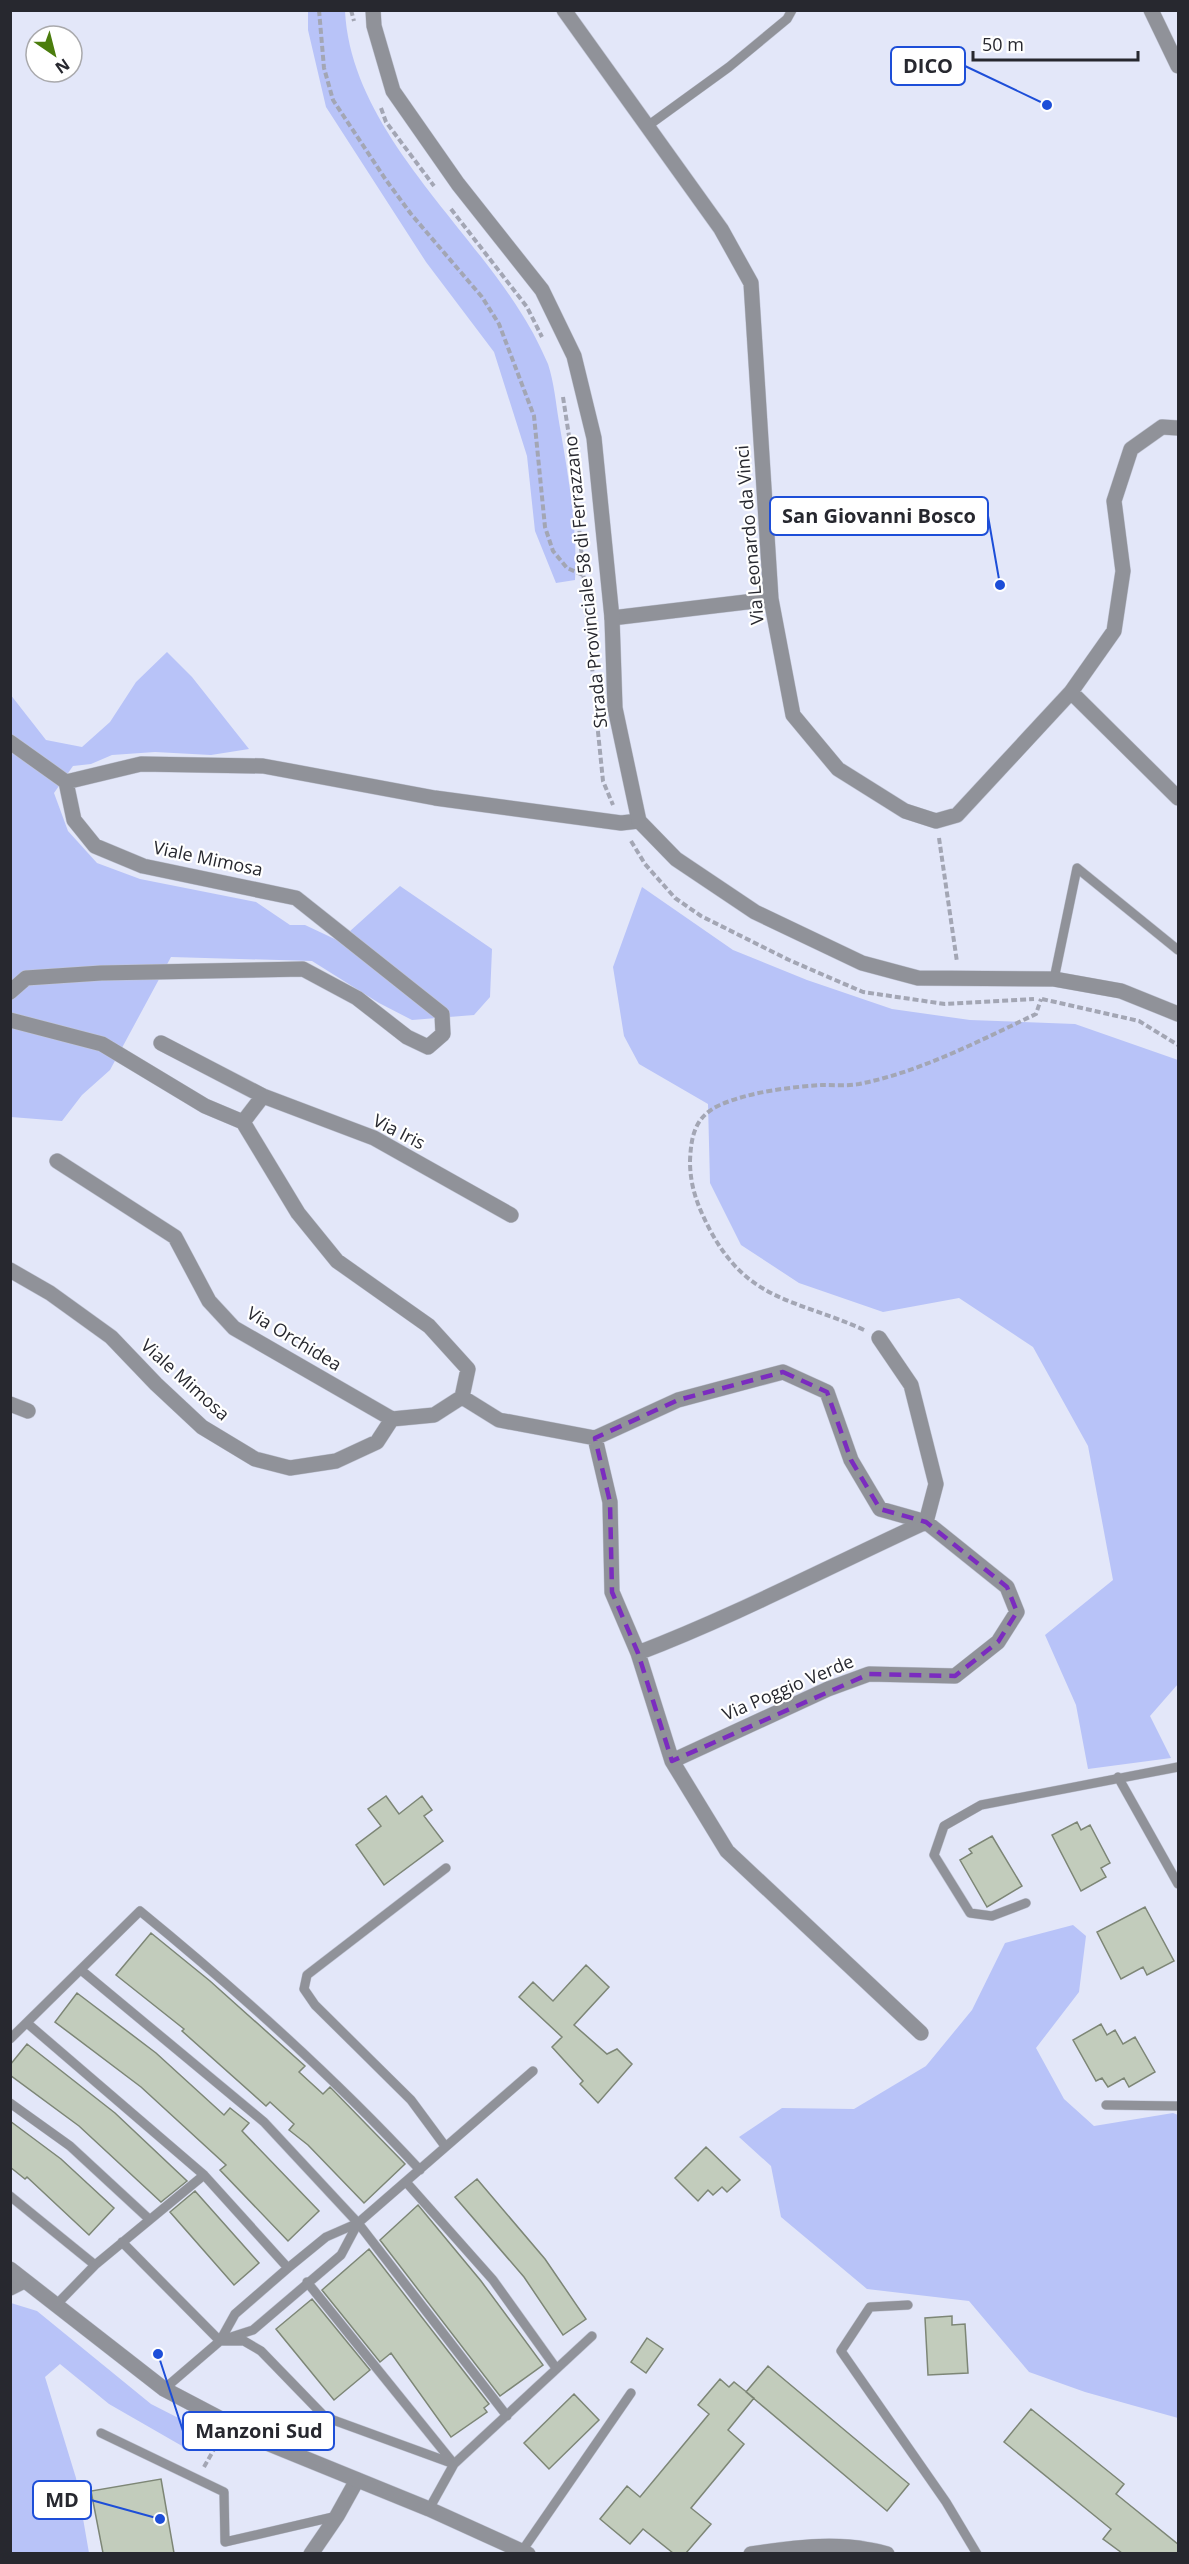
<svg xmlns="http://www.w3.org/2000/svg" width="1189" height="2564" viewBox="0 0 1189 2564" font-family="'Open Sans',sans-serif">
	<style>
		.green { fill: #b8c3f8 }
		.building { fill: #c2ccbc; stroke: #7d8676; stroke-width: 1.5 }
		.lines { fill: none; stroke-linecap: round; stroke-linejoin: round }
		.service-casing { stroke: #c1c5d5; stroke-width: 10 }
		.minor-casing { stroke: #c1c5d5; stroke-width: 16 }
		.tertiary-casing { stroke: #c1c5d5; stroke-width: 16 }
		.path { stroke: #a3a6b4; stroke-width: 4; stroke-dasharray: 6 3; stroke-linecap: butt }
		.service { stroke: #909299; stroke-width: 9 }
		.minor { stroke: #909299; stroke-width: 15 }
		.tertiary { stroke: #909299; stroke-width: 15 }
		.marked { fill: none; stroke: #7b2cbf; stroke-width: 4.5; stroke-dasharray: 12 8; stroke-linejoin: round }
		.labels { text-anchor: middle; stroke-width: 4.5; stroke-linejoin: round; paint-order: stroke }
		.street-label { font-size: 18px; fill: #27282f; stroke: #fff }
		.leader { fill: none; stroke: #1d4ed8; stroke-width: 2 }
		.callout-dot { fill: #1d4ed8; stroke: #fff; stroke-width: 2 }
		.callout { fill: #fff; stroke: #1d4ed8; stroke-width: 2 }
		.callout-label { font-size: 20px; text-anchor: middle; font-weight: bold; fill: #27282f }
	</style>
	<rect width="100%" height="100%" fill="#e3e7f9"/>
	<path class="green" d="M308 11H345C351 128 465 221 523 316 532 330 541 348 548 364 554 382 556 404 559 422 568 474 578 528 575 580L556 583 535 531 527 456 494 352 426 262 326 107 308 30Z
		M167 652 192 677 249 749 211 755 155 752 112 755 91 764 73 766 54 793 68 831 97 863 140 879 256 902 290 925H305L339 941 400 886 492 949 490 997 474 1015 412 1020 379 1003 312 961 171 957 110 1070 82 1095 62 1121 11 1117 10 694 46 740 82 747 110 722 136 682Z
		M642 887 733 950 807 980 892 1009 970 1020 1075 1024 1178 1060V1684L1150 1716 1171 1758 1088 1769 1076 1705 1045 1635 1113 1580 1088 1446 1033 1347 959 1298 883 1312 799 1283 741 1245 710 1183 708 1104 639 1064 624 1036 613 967Z
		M1073 1925 1086 1936 1079 1992 1036 2048 1064 2099 1094 2126 1173 2113 1178 2115V2418L1085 2392 1029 2372 969 2301 867 2289 781 2217 771 2166 739 2137 782 2108 854 2109 926 2066 972 2010 1005 1943Z
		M11 2303 37 2311 151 2404 200 2429 189 2450 109 2404 60 2364 45 2377 76 2478 89 2553H11Z"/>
	<path class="building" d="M386 1796 399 1814 422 1796 432 1810 424 1816 443 1841 384 1885 356 1845 381 1826 368 1809Z
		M1077 1822 1081 1830 1090 1825 1110 1863 1101 1868 1106 1877 1081 1891 1052 1835Z
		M992 1836 1022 1886 987 1907 960 1860 972 1853 969 1849Z
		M1145 1907 1174 1961 1147 1975 1143 1967 1121 1979 1097 1932Z
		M151 1933 210 1981 305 2066 299 2072 323 2094 330 2087 405 2164 364 2203 308 2145 289 2130 294 2124 270 2102 266 2106 182 2031 184 2029 116 1975Z
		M586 1965 609 1987 574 2025 607 2054 617 2049 632 2064 598 2103 580 2084 583 2081 552 2047 562 2037 519 1997 533 1982 553 2001Z
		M77 1993 156 2053 224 2115 230 2108 249 2123 242 2131 319 2211 288 2241 220 2170 226 2165 141 2087 55 2022Z
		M1101 2024 1107 2035 1115 2030 1123 2044 1135 2037 1155 2072 1129 2087 1124 2078 1108 2087 1102 2078 1096 2081 1073 2040Z
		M27 2044 115 2113 187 2181 161 2202 79 2126 10 2075V2065Z
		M10 2121 61 2159 114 2208 89 2235 27 2177 25 2179 10 2167Z
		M706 2147 740 2180 727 2192 722 2187 713 2195 708 2190 698 2201 675 2178Z
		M477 2179 545 2259 586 2319 563 2335 524 2277 455 2197Z
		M195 2191 259 2263 234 2285 170 2212Z
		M418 2205 481 2281 543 2365 500 2396 380 2240Z
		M369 2249 489 2404 484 2408 487 2412 451 2437 391 2353 380 2362 322 2290Z
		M312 2299 370 2370 334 2400 276 2329Z
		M952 2316V2325L965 2324 968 2373 928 2375 925 2318Z
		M647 2338 663 2349 646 2373 631 2362Z
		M768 2366 909 2484 887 2511 746 2392Z
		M720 2379 729 2387 734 2382 754 2398 728 2430 744 2444 691 2508 711 2524 686 2553H673L643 2529 630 2544 600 2519 627 2486 640 2497 709 2414 698 2405Z
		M574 2394 599 2420 549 2469 524 2443Z
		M1031 2409 1124 2484 1116 2494 1179 2545V2553H1122L1103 2539 1111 2529 1004 2442Z
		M161 2479 174 2553H103L91 2491Z"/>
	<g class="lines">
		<defs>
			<path id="service" d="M649 125 729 67 787 19 792 10
				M1054 979 1077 868 1178 950
				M1118 1777 1178 1884
				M1026 1903 992 1916 970 1913 934 1855 944 1826 981 1805 1178 1767
				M81 1970 264 2122 358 2223 507 2416
				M27 2023 204 2175 288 2268
				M10 2039 140 1911C239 1992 333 2076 420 2170
				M10 2103 70 2146 149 2219
				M1106 2105 1178 2106
				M445 2146 411 2100 315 2005 304 1989 307 1975 446 1868
				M406 2182 493 2280 556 2368
				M10 2196 95 2265
				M358 2223 533 2071
				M122 2242 220 2341H244L261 2351 325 2417 454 2464 592 2336
				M307 2282 454 2464 429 2509
				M56 2305 95 2265 204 2175
				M908 2305 870 2307 841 2351 946 2502 977 2554
				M164 2389 220 2341 235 2314 288 2268 326 2237 358 2223 341 2255 253 2330 228 2338
				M101 2433 224 2492 225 2542 337 2516
				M522 2551 631 2393"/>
			<path id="minor" d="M564 10 721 229 751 283 771 599 793 715 838 769 905 811 936 821 957 815 1071 692 1114 631 1123 571 1114 501 1131 449 1162 427 1178 428
				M612 618 771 599
				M1071 692 1178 798
				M10 742 66 782
				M10 992 26 978 101 973 303 969 357 998 407 1037 428 1047 443 1034 442 1014 296 898 143 866 95 846 74 820 66 782 141 764 263 766 435 798 621 823 639 821
				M10 1020 102 1044 205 1106 243 1122 298 1213 337 1261 429 1326 468 1369 462 1397 434 1415 392 1419 377 1442 336 1461 290 1468 255 1459 202 1427 156 1384 111 1337 50 1293 10 1270
				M161 1043 263 1096 374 1138 511 1215
				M243 1122 263 1096
				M57 1161 175 1237 209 1301 234 1328 392 1419
				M462 1397 499 1420 595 1438 610 1502 612 1592 638 1653 672 1761 727 1851 921 2033
				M10 1404 28 1411
				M595 1438 678 1400 783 1372 827 1392 851 1460 880 1509 926 1522 936 1484 911 1385 879 1338
				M638 1653C737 1615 830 1566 926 1522L1007 1587 1017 1612 998 1642 955 1676 869 1674 828 1689 672 1761
				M10 2288 24 2281
				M311 2554 337 2516 357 2480
				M751 2554C796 2547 844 2541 887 2554"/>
			<path id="tertiary" d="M373 10 374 26 393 91 458 184 542 290 574 356 594 438 612 618 615 708 639 821 676 859 755 912 862 963 918 978 1054 979 1121 991 1178 1014
				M1151 10 1178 66
				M10 2269 164 2389 267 2443 429 2509 528 2554"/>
		</defs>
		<use href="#service" class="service-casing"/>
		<use href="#minor" class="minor-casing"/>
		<use href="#tertiary" class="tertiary-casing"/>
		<path class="path" d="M319 10 324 68 333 100 386 180 411 214 482 297 499 324 534 416 545 527 553 551 567 568 583 575
			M351 10 354 21
			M381 108 386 122 434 186
			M451 209 527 307 542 337
			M563 397 573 462 594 688
			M597 722 603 781 613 805
			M939 838 957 962
			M631 841 645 864 675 898 701 916 789 960 863 992 945 1004 1034 999
			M1042 999 1139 1021 1178 1045
			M864 1330C797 1299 749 1303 710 1230 698 1207 690 1187 690 1161 691 1136 695 1116 720 1105 749 1092 790 1087 822 1085 834 1085 847 1086 859 1084 920 1072 979 1041 1036 1014L1041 999
			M204 2467 221 2437"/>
		<use href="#service" class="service"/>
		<use href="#minor" class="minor"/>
		<use href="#tertiary" class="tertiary"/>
	</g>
	<path class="marked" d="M783 1372 827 1392 851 1460 880 1509 926 1522 1007 1587 1017 1612 998 1642 955 1676 869 1674 672 1761 638 1653 612 1592 610 1502 595 1438 678 1400Z"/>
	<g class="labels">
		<g class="street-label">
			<text transform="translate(750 535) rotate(-95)" y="6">Via Leonardo da Vinci</text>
			<text transform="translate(586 582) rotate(-96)" y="6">Strada Provinciale 58 di Ferrazzano</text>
			<text transform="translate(208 859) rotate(12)" y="6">Viale Mimosa</text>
			<text transform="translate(399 1132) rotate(27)" y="6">Via Iris</text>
			<text transform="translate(294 1339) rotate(31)" y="6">Via Orchidea</text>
			<text transform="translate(185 1380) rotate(42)" y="6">Viale Mimosa</text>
			<text transform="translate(788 1688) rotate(-23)" y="6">Via Poggio Verde</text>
		</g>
	</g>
	<path class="leader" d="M1047 105L965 66M1000 585L988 516M158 2354L183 2431M160 2519L91 2500"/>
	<g class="callout-dot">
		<circle cx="1047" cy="105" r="6"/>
		<circle cx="1000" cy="585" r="6"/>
		<circle cx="158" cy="2354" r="6"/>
		<circle cx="160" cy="2519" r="6"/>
	</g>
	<g class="callout">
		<rect x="891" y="47" width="74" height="38" rx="6"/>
		<rect x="770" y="497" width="218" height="38" rx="6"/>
		<rect x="183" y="2412" width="151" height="38" rx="6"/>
		<rect x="33" y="2481" width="58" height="38" rx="6"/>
	</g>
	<g class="callout-label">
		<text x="928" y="73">DICO</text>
		<text x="879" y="523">San Giovanni Bosco</text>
		<text x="259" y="2438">Manzoni Sud</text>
		<text x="62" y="2507">MD</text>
	</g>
	<rect width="1189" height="2564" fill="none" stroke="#27282f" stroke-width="24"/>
	<g transform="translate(54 54) rotate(145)"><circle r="28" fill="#ffffff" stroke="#a9a9ac" stroke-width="1.5"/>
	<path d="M0-4.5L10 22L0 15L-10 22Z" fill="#4b7d0d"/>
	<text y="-9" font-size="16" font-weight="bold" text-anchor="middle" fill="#27282f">N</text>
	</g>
	<path d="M973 51v9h165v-9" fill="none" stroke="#27282f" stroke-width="3"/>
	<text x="982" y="51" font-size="18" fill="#27282f" stroke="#ffffff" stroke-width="4.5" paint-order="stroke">50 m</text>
</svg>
